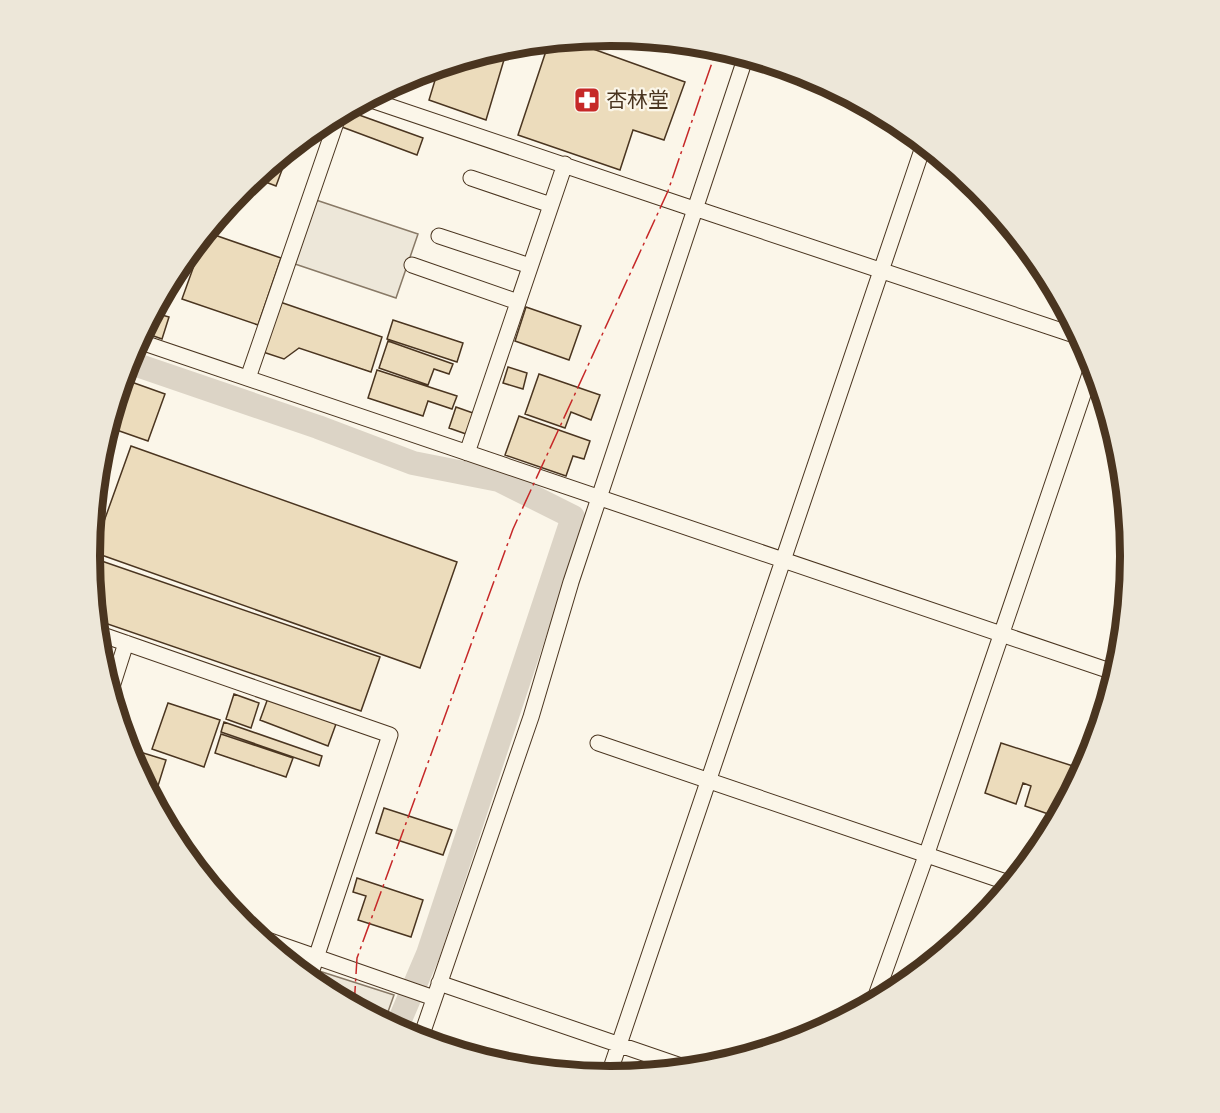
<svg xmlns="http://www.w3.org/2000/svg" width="1220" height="1113" viewBox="0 0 1220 1113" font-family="Mulish,'Noto Sans JP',sans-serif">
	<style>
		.parking { fill: #ede7d9; stroke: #887966; stroke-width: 1.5 }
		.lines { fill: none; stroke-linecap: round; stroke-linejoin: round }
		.river { stroke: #dcd4c6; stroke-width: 24 }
		.building { fill: #ecdcbc; stroke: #4a3520; stroke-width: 1.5 }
		.minor-casing { stroke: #4a3520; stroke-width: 17 }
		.minor { stroke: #fbf6e9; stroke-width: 15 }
		.power { stroke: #c62828; stroke-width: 1.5; stroke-dasharray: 21 4.5 3 4.5; stroke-linecap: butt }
		.labels { text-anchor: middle; stroke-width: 4.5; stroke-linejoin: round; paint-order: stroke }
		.poi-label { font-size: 21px; fill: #4a3520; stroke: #fbf6e9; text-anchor: start }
		.rim { fill: none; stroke: #4a3520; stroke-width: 8 }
	</style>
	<rect width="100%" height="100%" fill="#fbf6e9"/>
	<path class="parking" d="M316 200 418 234 396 298 295 264Z
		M316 970 394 995 384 1023 321 989 312 982Z"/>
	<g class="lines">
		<path class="river" d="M128 362 318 427 413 463 499 480 573 517 428 954 396 1029"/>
	</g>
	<path class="building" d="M568 40 685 82 664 140 633 130 620 170 518 135 549 42Z
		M495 50 506 53 486 120 429 100 439 67Z
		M348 111 423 138 417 155 342 127Z
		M280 157 286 159 276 186 255 178Z
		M245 186 239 205 230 203 242 188Z
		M206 232 281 258 258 325 182 299Z
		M280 302 382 337 371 372 299 348 284 359 263 352Z
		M526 307 581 326 569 360 515 341Z
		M155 313 169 317 162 339 148 334Z
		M393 320 463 343 457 362 387 339Z
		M388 341 453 364 449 374 434 369 428 385 379 368Z
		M508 367 527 373 523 389 503 383Z
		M377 370 457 396 452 409 428 401 423 416 368 398Z
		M539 374 600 395 591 420 571 412 565 428 525 414Z
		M123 379 165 394 148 441 108 427Z
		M456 407 473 413 466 434 449 428Z
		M519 416 590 441 584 459 573 456 566 476 505 455Z
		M131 446 457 562 420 668 93 552Z
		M90 557 380 657 361 711 96 620Z
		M98 643 111 647 106 660 99 658Z
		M234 694 259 703 251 728 226 719Z
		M268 698 336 724 328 746 260 720Z
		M168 703 220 720 204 767 152 749Z
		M224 722 322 756 319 766 221 732Z
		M221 734 293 758 286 777 215 753Z
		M1001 743 1073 766 1057 817 1025 806 1031 786 1023 783 1016 804 985 793Z
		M127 748 166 760 157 789 145 785Z
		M384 808 452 830 443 855 376 833Z
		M357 878 423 900 411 937 358 920 366 896 353 892Z"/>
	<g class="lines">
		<defs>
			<path id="minor" d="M368 99 697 210
				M471 178 551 205
				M697 209 1080 337
				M439 236 530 266
				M412 265 518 302
				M138 341 1116 673
				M248 378 339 114
				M467 453 565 164
				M97 633 390 735 309 979
				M110 693 126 643
				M598 743 1012 884
				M256 936 434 998
				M439 983 690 1069
				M873 1004 927 853 1093 365
				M420 1040 531 717 571 582 746 56
				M608 1077 924 144"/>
		</defs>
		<use href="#minor" class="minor-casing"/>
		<use href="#minor" class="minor"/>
		<path class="power" d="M354 1007 357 958 513 529 668 191 717 48"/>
	</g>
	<defs>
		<symbol id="pharmacy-square" viewBox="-11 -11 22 22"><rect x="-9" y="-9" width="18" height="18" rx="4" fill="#c62828" stroke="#fbf6e9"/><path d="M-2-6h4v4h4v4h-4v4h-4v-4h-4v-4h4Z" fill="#fff"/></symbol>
	</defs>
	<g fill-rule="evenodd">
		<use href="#pharmacy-square" x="572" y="85" width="30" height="30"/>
	</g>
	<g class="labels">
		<g class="poi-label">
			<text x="606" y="107">杏林堂</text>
		</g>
	</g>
	<path d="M0 0H1220V1113H0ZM100 556a510 510 0 1 1 1020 0a510 510 0 1 1-1020 0Z" fill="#ede7d9" fill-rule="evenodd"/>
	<path class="rim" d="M100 556a510 510 0 1 1 1020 0a510 510 0 1 1-1020 0Z"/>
</svg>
